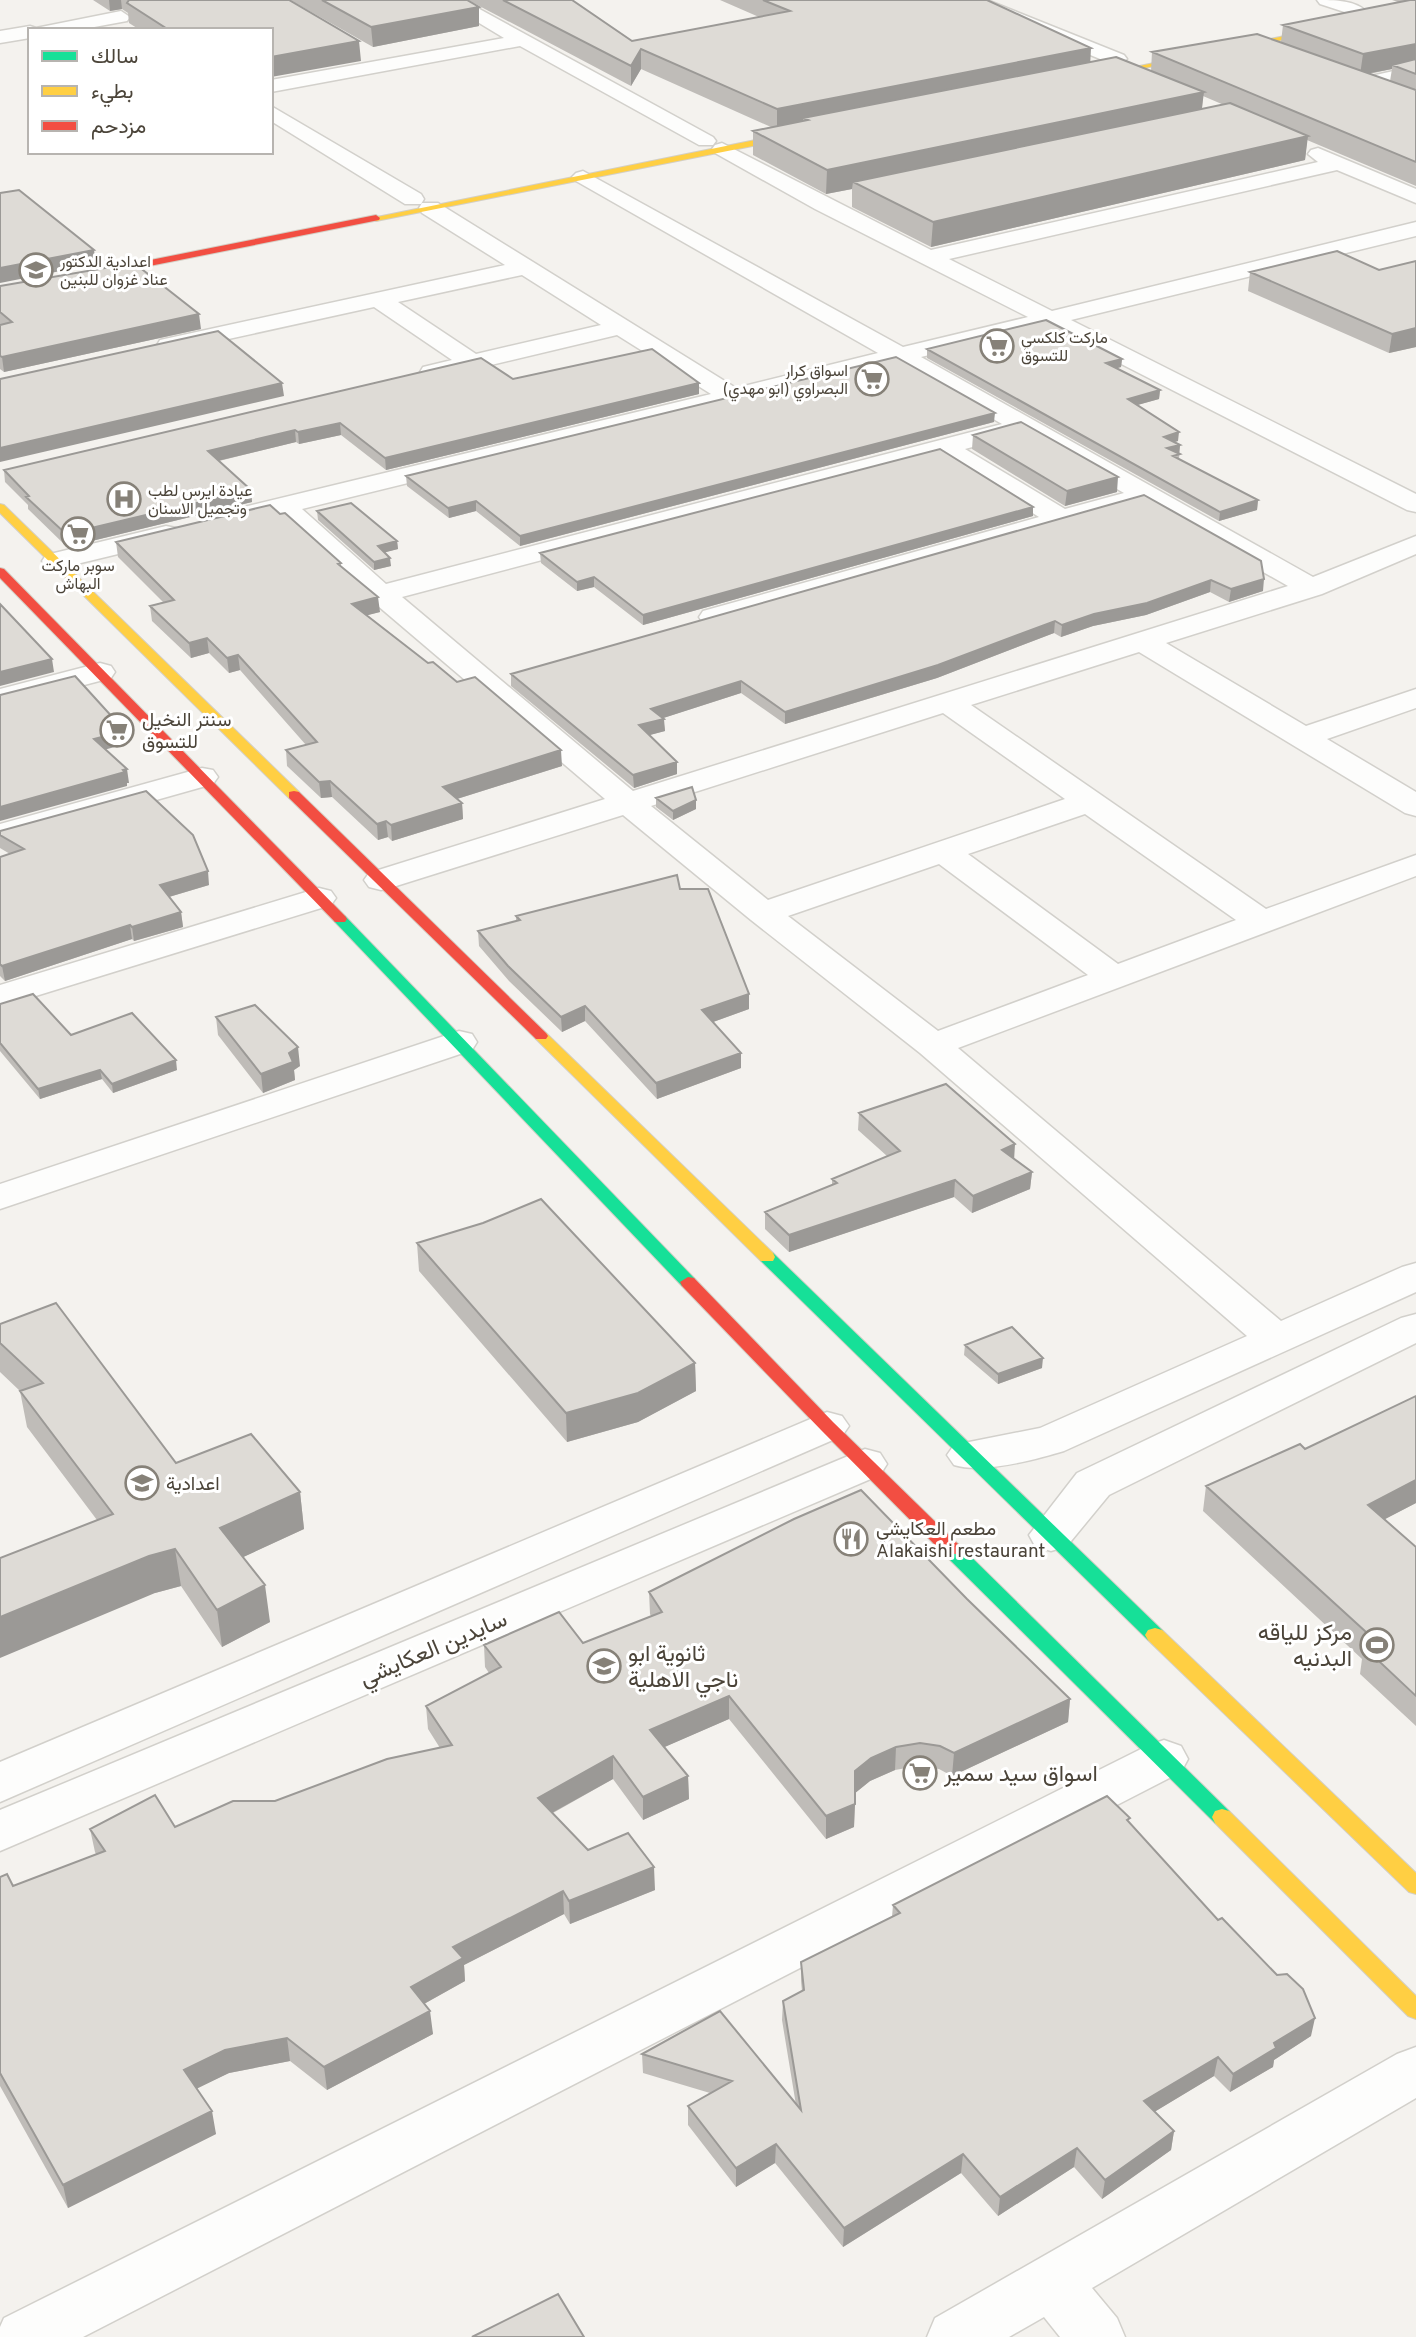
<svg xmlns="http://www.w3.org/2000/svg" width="1416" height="2337" viewBox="0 0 1416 2337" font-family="Overpass,Vazirmatn,sans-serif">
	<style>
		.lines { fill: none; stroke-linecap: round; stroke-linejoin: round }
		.street-casing { stroke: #d2d0cb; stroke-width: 3 }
		.fast-casing { stroke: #d3cfc5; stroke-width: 2 }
		.slow-casing { stroke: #d3cfc5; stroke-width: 2 }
		.jam-casing { stroke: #d3cfc5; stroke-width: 2 }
		.street { fill: #fdfdfc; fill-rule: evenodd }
		.fast { fill: #16e098; fill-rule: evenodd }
		.slow { fill: #ffcf43; fill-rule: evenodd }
		.jam { fill: #f24e42; fill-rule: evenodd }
		.wall { fill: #bfbcb8; fill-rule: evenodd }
		.shaded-wall { fill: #9b9996 }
		.building { fill: #dedbd6; stroke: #9b9996; stroke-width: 2 }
		.labels { text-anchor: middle; stroke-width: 6; stroke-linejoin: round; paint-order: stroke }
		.far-poi-label { font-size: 16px; fill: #4b4439; stroke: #fff; text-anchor: start }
		.poi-label { font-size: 19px; fill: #4b4439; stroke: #fff; text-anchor: start }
		.near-poi-label { font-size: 23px; fill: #4b4439; stroke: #fff; text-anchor: start }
		.near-street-label { font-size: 23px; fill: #4b4439; stroke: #fff }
	</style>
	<rect width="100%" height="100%" fill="#f4f2ee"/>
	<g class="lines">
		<defs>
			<path id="street" d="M441 0H463L713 137 716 141 713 145H699L520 46 271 92V80L504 38Z
				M962 0H987L1124 55 1127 59 1117 65 1110 63 965 4Z
				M1317 0C1334 0 1354 0 1366 11L1357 16 1320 4Z
				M121 11 130 17 127 21 78 30H30V38L0 43V31L30 26 36 28Z
				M1416 66V78L1360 90 1350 84 1353 80Z
				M271 106 421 194 424 199 421 204H405L271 121Z
				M722 143 931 250 1318 162 1308 154 1311 150 1318 148 1416 189V203L1337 170 949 259 1052 311 1416 222V236L1071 320 1416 494V512L1407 510 1047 326 921 357 1313 577 1416 536V554L1322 594 1166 643 1306 726 1416 689V708L1327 739 1416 792V816L1405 813 1139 652 971 705 1266 909 1416 855V876L958 1048 1281 1321 1402 1267 1416 1263V1292L1064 1451C1034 1460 983 1474 954 1465L947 1455 954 1445 1040 1428 1247 1336 920 1053 751 920 623 815 393 887 381 890 369 887 364 880 369 873 605 799 371 600 277 515 221 529 211 527 207 521 211 515 711 394 617 335 432 379 423 377 420 372 423 367 452 360 374 307 169 352 160 350 157 345 160 340 169 338 505 265 422 213 419 208 422 203H438L736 388 878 353 576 181 572 177 576 173 583 171 903 347 1028 317 815 209 715 153 712 149 715 145ZM522 275 601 325 476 354 398 302ZM896 363 1002 424 386 584 302 509ZM1021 434 1124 493 1065 509 965 449ZM940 455 1039 517 703 611 699 617 703 623 713 626 723 623 1143 504 1288 586 633 791 402 597ZM943 713 1065 799 768 900 651 806ZM1085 814 1236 920 1118 964 968 854ZM939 864 1088 975 938 1031 788 916Z
				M166 526 176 528 180 534 176 540 56 569 46 567 42 561 46 555Z
				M100 663 111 666 115 672 111 678 0 707V689Z
				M202 768 213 770 218 777 213 784 0 844V824Z
				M319 888 331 891 336 898 331 905 0 1007V985Z
				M459 1031 472 1034 477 1042 472 1050 0 1209V1184Z
				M1416 1314V1343L1109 1495 1067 1546 1051 1551 1035 1546 1029 1535 1077 1473 1401 1318Z
				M827 1412 842 1416 849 1426 842 1436 0 1802V1762Z
				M865 1449 880 1453 887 1464 880 1475 0 1851V1810Z
				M1164 1740 1181 1746 1188 1759 1181 1772 83 2337H0V2327L4 2318 1147 1746Z
				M1416 2047V2098L1092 2288 1117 2318 1125 2337H1060L1044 2317 1009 2337H927L935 2318 1397 2054Z"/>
			<path id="fast" d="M340 915 345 916 694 1278 696 1282 694 1286H682L335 922 333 919 335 916Z
				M767 1252 773 1253 1162 1630 1165 1635 1162 1640 1155 1642 1148 1640 761 1261 759 1257 761 1253Z
				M951 1542 958 1544 1229 1811 1232 1817 1229 1823 1222 1825 1215 1823 944 1554 942 1549 944 1544Z"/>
			<path id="slow" d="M1416 9V13L1090 79 1086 77Z
				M805 130 808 131V135L376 221 372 218Z
				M0 504 4 505 299 792V798H289L0 513Z
				M541 1032 546 1033 773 1253 775 1257 773 1261H761L536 1039 534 1036Z
				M1155 1628 1162 1630 1416 1873V1894L1409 1892 1148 1640 1145 1635 1148 1630Z
				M1222 1809 1229 1811 1416 1996V2019L1408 2016 1215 1823 1212 1817 1215 1811Z"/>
			<path id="jam" d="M376 215 380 218 379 220 0 296V290Z
				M0 568 4 569 345 916 347 919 345 922H335L0 578Z
				M294 791 299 792 546 1033 548 1036 546 1039H536L289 798V792Z
				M688 1277 694 1278 833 1422 958 1544 960 1549 958 1554H944L821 1430 682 1286 680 1282Z"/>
		</defs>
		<use href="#street" class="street-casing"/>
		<use href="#fast" class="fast-casing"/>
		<use href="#slow" class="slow-casing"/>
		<use href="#jam" class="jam-casing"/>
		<use href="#street" class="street"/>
		<use href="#fast" class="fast"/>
		<use href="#slow" class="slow"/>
		<use href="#jam" class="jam"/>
	</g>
	<path class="wall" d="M93 0H289L361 61 271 30H140L129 23 128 13 122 9 110 11Z
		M290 0H467L479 26 373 47Z
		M468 0H572L632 41 759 17 720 0H987L1090 62 1151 71 1152 52 1281 42 1283 25 1398 2 1392 0H1416V186L1307 140 1305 160 931 247 852 207V189L826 194 753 155V131L771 127 641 69 631 86ZM1392 69 1390 81 1369 74ZM1203 96 1224 105 1202 109Z
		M1416 261V347L1389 353 1248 291 1250 272 1379 270Z
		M0 286 201 329 4 372 0 369Z
		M927 349 1122 359 1121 367 1116 368 1160 390 1159 399 1137 405 1178 441 1175 442 1180 445 1179 459 1258 500 1257 510 1219 521 927 358Z
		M513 379 699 383V394L386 470 341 435 299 444 296 442 219 461 251 490 252 502 67 547 28 509V505L5 482 4 470Z
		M994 422 520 546 476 511 449 518 407 486 406 476Z
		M973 435 1117 492 1065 506 972 449Z
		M1144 495 1263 591 1229 602 1210 592 1146 615 1093 626 1061 637 1054 633 937 678 785 724 741 693 663 718 665 731 649 735 677 762V774L634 788 511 686V674Z
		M1033 507V516L643 625 594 587 577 591 541 563 540 553Z
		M317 511 397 541 398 549 385 552 391 566 374 570 318 520Z
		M280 514 341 563V566L380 612 367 615 428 663 457 682 562 766 457 799 462 803 463 819 392 841 388 837 378 840 332 797 321 798 287 766 286 750 306 745 240 670 229 673 209 653 191 658 152 621 150 606 163 602 118 557 116 542Z
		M656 798 696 809 673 820 656 807Z
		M0 831 209 885 169 897 181 912 183 927 134 941 132 939 5 981 0 976V857L10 854 0 848Z
		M680 889 749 1009 713 1022 741 1068 657 1099 585 1021 562 1032 509 981 479 946 478 931 516 921V916Z
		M0 1004 71 1035 177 1070 113 1093 102 1079 40 1099 0 1051Z
		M216 1017 300 1066 294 1070 295 1080 263 1093 218 1035Z
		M859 1113 1014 1159 1032 1172 1030 1189 972 1213 954 1197 789 1252 765 1229V1212L832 1185V1179L887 1156 858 1130Z
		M417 1243 695 1363 696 1391 638 1422 567 1442 419 1271Z
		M0 1324 176 1463 300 1492 304 1529 243 1557 270 1622 222 1647 181 1586 155 1593 97 1520 27 1427 20 1391 0 1372Z
		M965 1345 1042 1368 998 1384 964 1355Z
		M1416 1396V1503L1385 1519 1416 1547V1726L1360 1674 1362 1659 1203 1511 1206 1486 1305 1449Z
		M649 1592 967 1599 1070 1699 1068 1722 952 1776 939 1769 918 1766 895 1770 870 1781 855 1793 854 1827 826 1839 729 1719 664 1747 688 1776 689 1799 643 1820 613 1779 553 1813 588 1850 655 1890 570 1924 564 1914 464 1965 465 1981 424 2004 433 2034 327 2090 290 2061 229 2073 196 2088 216 2134 68 2208 0 2086V1877L13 1886 96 1854 95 1852 90 1829 175 1827 275 1801 440 1748 428 1729 426 1706 489 1673 485 1667 484 1645 583 1643 651 1616 650 1614Z
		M1129 1822 1311 2036 1274 2060 1273 2067 1230 2092 1214 2076 1154 2112 1174 2131 1171 2150 1102 2199 1074 2167 998 2216 961 2173 843 2247 775 2163 736 2187 688 2125V2106L710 2093 643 2073 642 2054 720 2011 796 2105 782 2020 783 2001 802 1991 801 1981V1962L892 1917 893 1905Z"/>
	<path class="shaded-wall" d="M109 0H121L122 9 110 11Z
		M479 7V26L373 47 371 27Z
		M359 41 361 61 271 77V57Z
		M1416 44V64L1392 65V69L1360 75 1363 54Z
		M1091 48 1090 68 808 120 803 118V124L777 130V109Z
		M641 49V69L631 86V66Z
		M1204 92 1201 115 853 182 852 189 826 194 827 170Z
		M1308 136 1305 160 931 247 933 222Z
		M94 250 96 264 0 283V268Z
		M199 314 201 329 4 372 2 357Z
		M1416 328V347L1389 353 1392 334Z
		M1122 359 1121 367 1105 372 1106 363Z
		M282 383 284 396 0 462V448Z
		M699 383V394L386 470 385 458Z
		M1160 390 1159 399 1127 408 1128 399Z
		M995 413 994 422 520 546V536Z
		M340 423 341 435 299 444 298 432Z
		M295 430 296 442 209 463 208 451Z
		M1179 432 1178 441 1163 445 1164 437Z
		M1180 445 1179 454 1167 448Z
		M1118 477 1117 492 1065 506 1067 491Z
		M251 490 252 502 67 547 66 534Z
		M1258 500 1257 510 1219 521 1220 512Z
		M476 501V511L449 518 448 508Z
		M1033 507V516L643 625V615Z
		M397 541 398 549 379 554 378 546Z
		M390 558 391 566 374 570V562Z
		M594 577V587L577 591V582Z
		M1264 579 1263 591 1229 602 1231 589Z
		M1211 580 1210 592 1146 615 1093 626 1061 637 1062 625 1094 614Z
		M378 597 380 612 353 619 352 604Z
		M1055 621 1054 633 937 678 785 724V712Z
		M207 638 209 653 191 658 189 643Z
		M238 655 240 670 229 673 227 658Z
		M52 659 54 672 0 686V672Z
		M741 681V693L651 722V709Z
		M664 719 665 731 639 738V725Z
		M125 731 126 744 96 752 94 739Z
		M561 750 562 766 444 803 443 787Z
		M677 762V774L634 788 633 775Z
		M127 769 129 783H127V786L0 821V807Z
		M330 781 332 797 321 798 319 782Z
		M696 800V809L673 820V811Z
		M462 803 463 819 392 841 391 825Z
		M386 821 388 837 378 840 377 824Z
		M208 871 209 885 162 899 160 885Z
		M181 912 183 927 134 941 132 927Z
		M130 925 132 939 5 981 2 966Z
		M749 994V1009L702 1026V1010Z
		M585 1006V1021L562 1032 561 1017Z
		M298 1047 300 1066 294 1070 295 1080 263 1093 261 1074Z
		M741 1053V1068L657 1099 656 1083Z
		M176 1060 177 1070 113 1093 112 1084Z
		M100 1070 102 1079 40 1099 38 1089Z
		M1015 1144 1014 1161 1002 1150Z
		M1032 1172 1030 1189 972 1213 973 1196Z
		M955 1180 954 1197 789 1252V1235Z
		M1043 1358 1042 1368 998 1384V1374Z
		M695 1363 696 1391 638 1422 567 1442 566 1413Z
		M1416 1480V1503L1364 1530 1368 1505Z
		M300 1492 304 1529 226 1565 220 1528Z
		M175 1549 181 1586 155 1593 0 1658V1617L149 1556Z
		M265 1585 270 1622 222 1647 217 1610Z
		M729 1696V1719L651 1753 650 1730Z
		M1070 1699 1068 1722 952 1776 954 1753Z
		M896 1747 895 1770 870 1781 854 1794 855 1771 871 1758Z
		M613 1756V1779L539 1820 538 1798Z
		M688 1776 689 1799 643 1820V1797Z
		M855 1804 854 1827 826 1839V1816Z
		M654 1867 655 1890 570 1924 569 1901Z
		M563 1891 564 1914 464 1965 465 1981 413 2010 411 1987 453 1947Z
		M430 2011 433 2034 327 2090 324 2067Z
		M1315 2018 1311 2036 1274 2060 1273 2067 1230 2092 1233 2074 1274 2043Z
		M287 2038 290 2061 229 2073 188 2093 184 2070 225 2050Z
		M1218 2057 1214 2076 1141 2120 1144 2101Z
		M212 2111 216 2134 68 2208 63 2185Z
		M1174 2131 1171 2150 1102 2199 1105 2180Z
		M776 2144 775 2163 736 2187V2168Z
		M1077 2148 1074 2167 998 2216 1000 2197Z
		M963 2154 961 2173 843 2247 844 2228Z"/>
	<path class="building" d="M129 0H289L359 41 271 57V30H169L127 3Z
		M322 0H467L479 7 371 27Z
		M503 0H572L632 41 790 11 763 0H987L1091 48 777 109 641 49 631 66Z
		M1410 0H1416V44L1363 54 1283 25Z
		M1257 34 1416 90V162L1152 52Z
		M1116 57 1204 92 827 170 753 131 808 120 803 118Z
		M1416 59V74L1392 65Z
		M1230 103 1308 136 933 222 853 182Z
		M19 190 94 250 0 268V193Z
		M1337 251 1379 270 1416 261V328L1392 334 1250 272Z
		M134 263 199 314 2 357 0 356V325L12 322 0 312V286Z
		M1046 320 1122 359 1106 363 1160 390 1128 399 1179 432 1164 437 1180 445 1167 448 1180 454 1173 456 1258 500 1220 512 927 349Z
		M218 331 282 383 0 448V379Z
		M652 349 699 383 385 458 340 423 298 432 295 430 208 451 251 490 66 534 26 497 29 496 4 470 481 358 513 379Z
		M896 357 995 413 520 536 476 501 448 508 406 476Z
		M1021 422 1118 477 1067 491 973 435Z
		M940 449 1033 507 643 615 594 577 577 582 540 553Z
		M1144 495 1261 561 1264 579 1231 589 1211 580 1147 603 1094 614 1062 625 1055 621 938 665 785 712 741 681 651 709 664 719 639 725 677 762 633 775 511 674Z
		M351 503 397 541 378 546 390 558 374 562 317 511Z
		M270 505 280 514 285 513 341 563 338 564 378 597 352 604 428 663 433 662 457 682 475 677 561 750 443 787 462 803 391 825 386 821 377 824 330 781 319 782 286 750 317 742 238 655 227 658 207 638 189 643 150 606 174 600 116 542Z
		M0 604 52 659 0 672Z
		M75 676 125 731 94 739 127 769 123 770 125 772 0 807V695Z
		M692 787 696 800 673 811 656 798Z
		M146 791 193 835 208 871 160 885 181 912 132 927 130 925 2 966 0 964V857L24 849 0 835V831Z
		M677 875 680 889H708L749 994 702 1010 741 1053 656 1083 585 1006 561 1017 508 966 478 931 520 920 516 916Z
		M33 994 71 1035 132 1013 176 1060 112 1084 100 1070 38 1089 0 1043V1004Z
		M255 1005 298 1047 289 1053 293 1062 261 1074 216 1017Z
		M946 1084 1015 1144 1002 1150 1032 1172 973 1196 955 1180 789 1235 765 1212 837 1183 832 1179 900 1151 859 1113Z
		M541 1199 695 1363 638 1393 566 1413 417 1243 483 1223Z
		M56 1303 176 1463 251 1434 300 1492 220 1528 265 1585 217 1610 175 1549 149 1556 0 1617V1558L113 1514 20 1391 43 1383 0 1343V1324Z
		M1012 1327 1043 1358 998 1374 965 1345Z
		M1416 1396V1480L1368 1505 1416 1547V1696L1365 1648 1377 1642 1206 1486 1300 1444 1305 1449Z
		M861 1490 967 1599 1070 1699 954 1753 940 1746 920 1743 896 1747 871 1758 855 1771V1804L826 1816 729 1696 650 1730 688 1776 643 1797 613 1756 538 1798 588 1850 628 1833 654 1867 569 1901 563 1891 453 1947 463 1958 411 1987 430 2011 324 2067 287 2038 225 2050 184 2070 212 2111 63 2185 0 2073V1877L7 1874 13 1886 105 1851 90 1829 155 1795 175 1827 233 1801H275L387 1759 452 1745 426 1706 501 1667 484 1645 559 1612 583 1643 662 1612 649 1592 794 1519Z
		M1107 1796 1130 1818 1127 1820 1218 1920 1222 1918 1277 1975 1287 1974 1303 1989 1315 2018 1274 2043 1276 2048 1233 2074 1218 2057 1144 2101 1174 2131 1105 2180 1077 2148 1000 2197 963 2154 844 2228 776 2144 736 2168 688 2106 732 2081 642 2054 720 2011 801 2110 783 2001 804 1990 801 1962 900 1913 893 1905Z
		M558 2294 584 2337H472Z"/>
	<defs>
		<symbol id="school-ring" viewBox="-11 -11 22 22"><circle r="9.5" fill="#fff" stroke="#868178" stroke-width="1.5"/><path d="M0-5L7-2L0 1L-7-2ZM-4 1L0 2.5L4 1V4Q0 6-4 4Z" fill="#868178"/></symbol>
		<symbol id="supermarket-ring" viewBox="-11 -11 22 22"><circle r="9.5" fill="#fff" stroke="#868178" stroke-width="1.5"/><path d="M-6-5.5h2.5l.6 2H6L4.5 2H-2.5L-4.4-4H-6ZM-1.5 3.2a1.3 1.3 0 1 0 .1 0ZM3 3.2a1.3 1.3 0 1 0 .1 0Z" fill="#868178"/></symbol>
		<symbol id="hospital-ring" viewBox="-11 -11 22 22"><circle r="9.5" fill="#fff" stroke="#868178" stroke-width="1.5"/><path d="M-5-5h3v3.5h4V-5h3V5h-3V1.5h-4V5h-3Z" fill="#868178"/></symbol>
		<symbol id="restaurant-ring" viewBox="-11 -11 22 22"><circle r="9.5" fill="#fff" stroke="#868178" stroke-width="1.5"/><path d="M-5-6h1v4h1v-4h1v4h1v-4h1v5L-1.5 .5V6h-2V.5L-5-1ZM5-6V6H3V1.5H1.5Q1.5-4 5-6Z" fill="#868178"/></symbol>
		<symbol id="stadium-ring" viewBox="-11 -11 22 22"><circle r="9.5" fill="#fff" stroke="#868178" stroke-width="1.5"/><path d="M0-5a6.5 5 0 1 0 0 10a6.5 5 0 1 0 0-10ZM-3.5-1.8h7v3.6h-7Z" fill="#868178"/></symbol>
	</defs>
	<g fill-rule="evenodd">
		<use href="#school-ring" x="17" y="251" width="38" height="38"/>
		<use href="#supermarket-ring" x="978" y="327" width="38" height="38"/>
		<use href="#supermarket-ring" x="853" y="360" width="38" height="38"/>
		<use href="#hospital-ring" x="105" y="480" width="38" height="38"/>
		<use href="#supermarket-ring" x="59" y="515" width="38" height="38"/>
		<use href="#supermarket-ring" x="98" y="711" width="38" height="38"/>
		<use href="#school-ring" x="123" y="1464" width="38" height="38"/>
		<use href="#restaurant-ring" x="832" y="1520" width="38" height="38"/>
		<use href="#stadium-ring" x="1358" y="1626" width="38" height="38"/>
		<use href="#school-ring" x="585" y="1647" width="38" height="38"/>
		<use href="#supermarket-ring" x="901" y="1754" width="38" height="38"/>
	</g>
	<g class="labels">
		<g class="far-poi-label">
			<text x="60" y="267">اعدادية الدكتور<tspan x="60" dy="18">عناد غزوان للبنين</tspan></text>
			<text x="1021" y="343">ماركت كلكسي<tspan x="1021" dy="18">للتسوق</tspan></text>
			<text x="848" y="376" text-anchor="end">اسواق كرار<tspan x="848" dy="18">البصراوي (ابو مهدي)</tspan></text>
			<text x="148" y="496">عيادة ايرس لطب<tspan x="148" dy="18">وتجميل الاسنان</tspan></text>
			<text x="78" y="571" text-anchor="middle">سوبر ماركت<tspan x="78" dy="18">البهاش</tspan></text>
		</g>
		<g class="poi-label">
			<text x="142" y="726">سنتر النخيل<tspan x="142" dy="22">للتسوق</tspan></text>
			<text x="166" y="1490">اعدادية</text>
			<text x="876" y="1535">مطعم العكايشي<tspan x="876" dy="22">Alakaishi restaurant</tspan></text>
		</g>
		<g class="near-poi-label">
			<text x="1352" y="1640" text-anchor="end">مركز للياقه<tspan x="1352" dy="26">البدنيه</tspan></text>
			<text x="628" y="1661">ثانوية ابو<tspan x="628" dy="26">ناجي الاهلية</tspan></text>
			<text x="944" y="1781">اسواق سيد سمير</text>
		</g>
		<g class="near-street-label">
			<text transform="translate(433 1648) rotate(-23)" y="8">سايدين العكايشي</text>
		</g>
	</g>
	<rect x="28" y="28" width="245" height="126" fill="#ffffff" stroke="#b7b4b0" stroke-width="2"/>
	<rect x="42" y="51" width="35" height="10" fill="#16e098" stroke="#b7b4b0" stroke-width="2"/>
	<text x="91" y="63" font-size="21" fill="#4b4439">سالك</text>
	<rect x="42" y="86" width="35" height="10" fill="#ffcf43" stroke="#b7b4b0" stroke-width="2"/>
	<text x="91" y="98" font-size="21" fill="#4b4439">بطيء</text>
	<rect x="42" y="121" width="35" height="10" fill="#f24e42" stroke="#b7b4b0" stroke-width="2"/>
	<text x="91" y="133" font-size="21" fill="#4b4439">مزدحم</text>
</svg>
